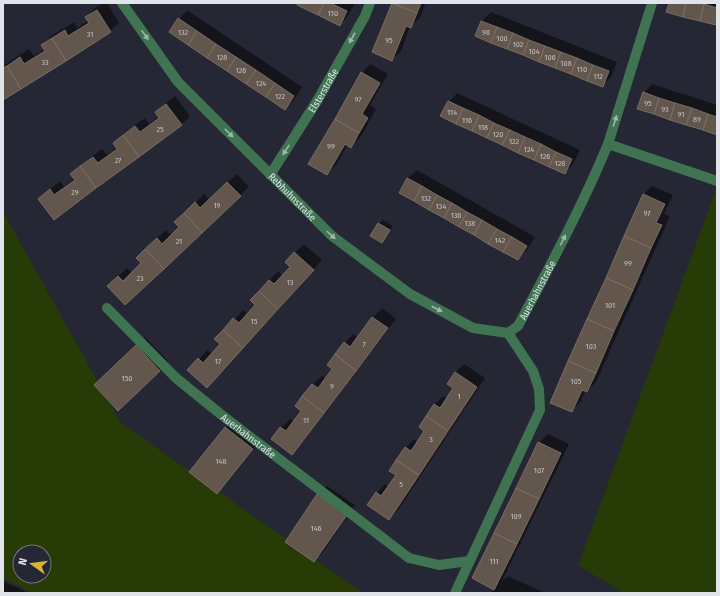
<svg xmlns="http://www.w3.org/2000/svg" width="720" height="596" viewBox="0 0 720 596" font-family="'Fira Sans Condensed',sans-serif">
	<style>
		.green { fill: #273b06; fill-rule: evenodd }
		.shadow { fill: #0007 }
		.building { fill: #63564d; stroke: #7a6c63 }
		.lines { fill: none; stroke-linecap: round; stroke-linejoin: round }
		.minor { stroke: #3f7351; stroke-width: 10 }
		.oneway { fill: #a1b7ae }
		.labels { text-anchor: middle; stroke-width: 3.5; stroke-linejoin: round; paint-order: stroke }
		.number-label { font-size: 8px; fill: #c2c0c4 }
		.street-label { font-size: 10px; fill: #e2e4ec; stroke: #262734 }
	</style>
	<rect width="100%" height="100%" fill="#262734"/>
	<path class="green" d="M717 187V593H623L578 565Z
		M3 212 121 423 363 593H33L3 578ZM20 552H44V576H20Z"/>
	<path class="shadow" d="M104 3H107L119 23 110 31 3 99V67L6 64 29 49 34 56 45 49 42 45 51 36 74 22 77 28 88 21 86 17 95 8Z
		M295 3H355L348 16 340 25Z
		M393 3H426L420 18 410 26 401 51 392 60Z
		M670 3H717V25L668 12Z
		M187 10 302 87 294 100 285 108 179 19Z
		M491 12 617 62 611 77 602 86 476 36 482 21Z
		M370 64 388 74 370 105 376 109 360 138 351 146 348 144 336 165 327 174 362 73Z
		M652 84 717 105V134L644 93Z
		M457 93 580 150 573 164 565 173 449 102Z
		M175 96 190 116 181 125 54 218 39 199 60 181 64 187 75 178 72 174 80 165 102 149 107 155 117 147 114 143 123 134 145 118 149 124 159 116 156 112Z
		M417 170 535 237 527 250 518 259 400 192 408 178Z
		M237 174 249 187 125 304 108 286 127 268 132 273 142 263 146 249 166 230 171 236 181 227 185 213 204 194 209 200Z
		M652 186 673 195 664 214 670 216 596 382 587 391 586 390 580 402 572 411 643 195Z
		M383 220 393 226 381 242 379 224Z
		M304 244 322 260 216 377 199 359 207 350 212 354 221 344 216 339 243 310 248 315 257 305 251 300 278 271 283 276 291 267 286 262Z
		M382 308 396 319 300 445 292 454 281 428 290 419 294 422 302 411 296 406 313 384 322 376 326 379 334 369 345 343 353 334 358 338 373 317Z
		M145 337 168 361 118 410 104 377Z
		M464 364 485 378 398 510 389 519 377 493 385 484 389 487 397 475 406 448 414 439 419 442 426 431 420 427 435 404 443 396 447 398 454 387 455 373Z
		M235 419 261 440 226 484 217 493 191 472 226 427Z
		M548 434 569 444 502 581 508 576 545 593H491L495 589 473 578 539 443Z
		M327 486 355 505 323 552 314 561 318 495Z
		M3 581 29 593H3Z"/>
	<path class="building" d="M297 3H324L318 15 297 5Z
		M324 3H330L347 11 340 26 318 15Z
		M392 3H421L417 13Z
		M392 3 417 13 411 28 406 26 392 61 372 52Z
		M669 3H686L683 17 666 12Z
		M686 3 704 4 700 21 683 17Z
		M704 4 717 8 716 25 700 21Z
		M97 10 111 32 66 61 52 38 65 30 68 36 89 23 85 17Z
		M178 18 197 31 188 45 169 32Z
		M481 21 497 27 491 43 475 36Z
		M497 27 513 33 507 49 491 43Z
		M197 31 216 44 207 58 188 45Z
		M513 33 529 40 523 55 507 49Z
		M52 38 66 61 21 89 7 66 20 57 24 64 45 51 41 45Z
		M529 40 545 46 539 62 523 55Z
		M216 44 236 57 227 71 207 58Z
		M545 46 561 52 555 68 539 62Z
		M561 52 577 58 571 74 555 68Z
		M236 57 256 70 246 84 227 71Z
		M577 58 593 65 587 81 571 74Z
		M593 65 609 71 603 87 587 81Z
		M7 66 21 89 3 100V68Z
		M256 70 275 83 266 97 246 84Z
		M361 72 380 83 362 114 368 118 359 133 335 119Z
		M275 83 294 96 285 110 266 97Z
		M643 92 659 98 654 114 637 109Z
		M659 98 675 103 670 120 654 114Z
		M448 101 463 108 456 124 440 116Z
		M675 103 692 108 686 125 670 120Z
		M166 104 182 125 139 157 123 135 135 126 140 132 159 118 155 112Z
		M463 108 479 115 472 131 456 124Z
		M692 108 708 114 703 130 686 125Z
		M708 114 717 117V135L703 130Z
		M479 115 494 123 487 138 472 131Z
		M335 119 359 133 351 148 345 144 327 175 308 164Z
		M494 123 510 130 502 145 487 138Z
		M510 130 525 137 518 153 502 145Z
		M123 135 139 157 96 188 80 166 93 157 98 163 117 149 113 143Z
		M525 137 541 144 534 160 518 153Z
		M541 144 556 152 549 167 534 160Z
		M556 152 572 159 565 174 549 167Z
		M80 166 96 188 54 220 38 199 50 189 54 195 75 180 70 174Z
		M407 178 422 186 414 201 399 193Z
		M227 182 241 196 202 233 184 213 195 202 200 208Z
		M422 186 437 195 429 210 414 201Z
		M643 194 665 204 656 223 662 225 651 248 624 236Z
		M437 195 452 203 444 218 429 210Z
		M452 203 467 212 459 227 444 218Z
		M467 212 482 220 474 235 459 227Z
		M184 213 202 233 164 269 145 249 157 238 162 244 179 227 174 222Z
		M482 220 497 229 488 244 474 235Z
		M378 223 390 230 382 243 370 236Z
		M497 229 512 237 503 252 488 244Z
		M624 236 651 248 633 290 606 278Z
		M512 237 527 246 518 260 503 252Z
		M145 249 164 269 125 305 107 286 118 276 123 281 141 263 136 258Z
		M294 252 314 270 278 309 259 291 269 280 274 284 290 267 285 262Z
		M606 278 633 290 614 331 587 319Z
		M259 291 278 309 243 348 223 330 233 318 239 323 255 305 250 300Z
		M372 317 388 328 356 371 335 354 344 342 350 347Z
		M587 319 614 331 596 373 568 361Z
		M223 330 243 348 207 388 187 370 198 358 203 363 220 344 214 339Z
		M136 345 160 371 118 411 94 385Z
		M335 354 356 371 324 413 302 396 312 384 318 388 332 369 327 365Z
		M568 361 596 373 587 392 582 390 572 412 550 403Z
		M455 372 477 387 448 431 426 416 434 404 440 408 453 388 447 384Z
		M302 396 324 413 292 455 271 439 280 427 286 431 301 411 295 406Z
		M426 416 448 431 419 475 396 460 405 447 411 451 424 431 419 427Z
		M225 427 253 449 217 494 189 472Z
		M538 442 561 453 539 499 516 488Z
		M396 460 419 475 389 520 367 505 376 492 381 496 396 475 389 471Z
		M516 488 539 499 517 544 494 533Z
		M317 494 347 515 314 562 285 542Z
		M494 533 517 544 494 590 472 578Z"/>
	<g class="lines">
		<g class="minor">
			<path id="s1" d="M122 3 178 82 332 236 410 294 473 328 508 333"/>
			<path d="M608 144 717 181"/>
			<path id="s2" d="M270 175 317 101 365 16 370 3"/>
			<path id="s3" d="M107 308 176 378 223 416 409 558 439 565 469 561"/>
			<path id="s4" d="M508 333 518 326C550 266 582 207 608 144L652 3"/>
			<path d="M455 593 540 410 539 389 533 371 508 333"/>
		</g>
	</g>
	<defs><path id="oneway-solid" d="M-6-.8H1V-3.2L6.5 0L1 3.2V.8H-6Z"/></defs>
	<g class="oneway">
		<use href="#oneway-solid" transform="translate(145 35) rotate(55)"/>
		<use href="#oneway-solid" transform="translate(352 38) rotate(119)"/>
		<use href="#oneway-solid" transform="translate(615 121) rotate(-72)"/>
		<use href="#oneway-solid" transform="translate(229 133) rotate(45)"/>
		<use href="#oneway-solid" transform="translate(286 150) rotate(123)"/>
		<use href="#oneway-solid" transform="translate(331 235) rotate(42)"/>
		<use href="#oneway-solid" transform="translate(563 240) rotate(-64)"/>
		<use href="#oneway-solid" transform="translate(437 309) rotate(28)"/>
	</g>
	<g class="labels">
		<g class="number-label">
			<text x="333" y="16">110</text>
			<text x="183" y="35">132</text>
			<text x="486" y="35">98</text>
			<text x="90" y="37">31</text>
			<text x="502" y="41">100</text>
			<text x="389" y="43">95</text>
			<text x="518" y="47">102</text>
			<text x="534" y="54">104</text>
			<text x="222" y="60">128</text>
			<text x="550" y="60">106</text>
			<text x="45" y="65">33</text>
			<text x="566" y="66">108</text>
			<text x="582" y="72">110</text>
			<text x="241" y="73">126</text>
			<text x="598" y="79">112</text>
			<text x="261" y="86">124</text>
			<text x="280" y="99">122</text>
			<text x="358" y="102">97</text>
			<text x="648" y="106">95</text>
			<text x="665" y="112">93</text>
			<text x="452" y="115">114</text>
			<text x="681" y="117">91</text>
			<text x="697" y="122">89</text>
			<text x="467" y="123">116</text>
			<text x="483" y="130">118</text>
			<text x="160" y="132">25</text>
			<text x="498" y="137">120</text>
			<text x="514" y="144">122</text>
			<text x="331" y="149">99</text>
			<text x="529" y="152">124</text>
			<text x="545" y="159">126</text>
			<text x="118" y="163">27</text>
			<text x="560" y="166">128</text>
			<text x="75" y="195">29</text>
			<text x="426" y="201">132</text>
			<text x="217" y="208">19</text>
			<text x="441" y="209">134</text>
			<text x="647" y="216">97</text>
			<text x="456" y="218">136</text>
			<text x="470" y="226">138</text>
			<text x="500" y="243">142</text>
			<text x="179" y="244">21</text>
			<text x="628" y="266">99</text>
			<text x="140" y="281">23</text>
			<text x="290" y="285">13</text>
			<text x="610" y="308">101</text>
			<text x="254" y="324">15</text>
			<text x="364" y="347">7</text>
			<text x="591" y="349">103</text>
			<text x="218" y="364">17</text>
			<text x="127" y="381">150</text>
			<text x="576" y="384">105</text>
			<text x="332" y="389">9</text>
			<text x="459" y="399">1</text>
			<text x="306" y="423">11</text>
			<text x="431" y="442">3</text>
			<text x="221" y="464">148</text>
			<text x="539" y="473">107</text>
			<text x="401" y="487">5</text>
			<text x="516" y="519">109</text>
			<text x="316" y="531">146</text>
			<text x="494" y="564">111</text>
		</g>
		<g class="street-label">
			<text dy="4" stroke="none"><textPath href="#s2" startOffset="100">Elsterstraße</textPath></text>
			<text dy="4" stroke="none"><textPath href="#s1" startOffset="259">Rebhuhnstraße</textPath></text>
			<text dy="4" stroke="none"><textPath href="#s4" startOffset="53">Auerhahnstraße</textPath></text>
			<text dy="4" stroke="none"><textPath href="#s3" startOffset="191">Auerhahnstraße</textPath></text>
		</g>
	</g>
	<rect width="720" height="596" fill="none" stroke="#e2e4ec" stroke-width="8"/>
	<g transform="translate(32 564) rotate(284)"><circle r="19" fill="#262734" stroke="#71737e"/>
	<path d="M0-3L7 15L0 10L-7 15Z" fill="#d8b434"/>
	<text y="-6" font-size="11" font-weight="bold" text-anchor="middle" fill="#e2e4ec">N</text>
	</g>
</svg>
